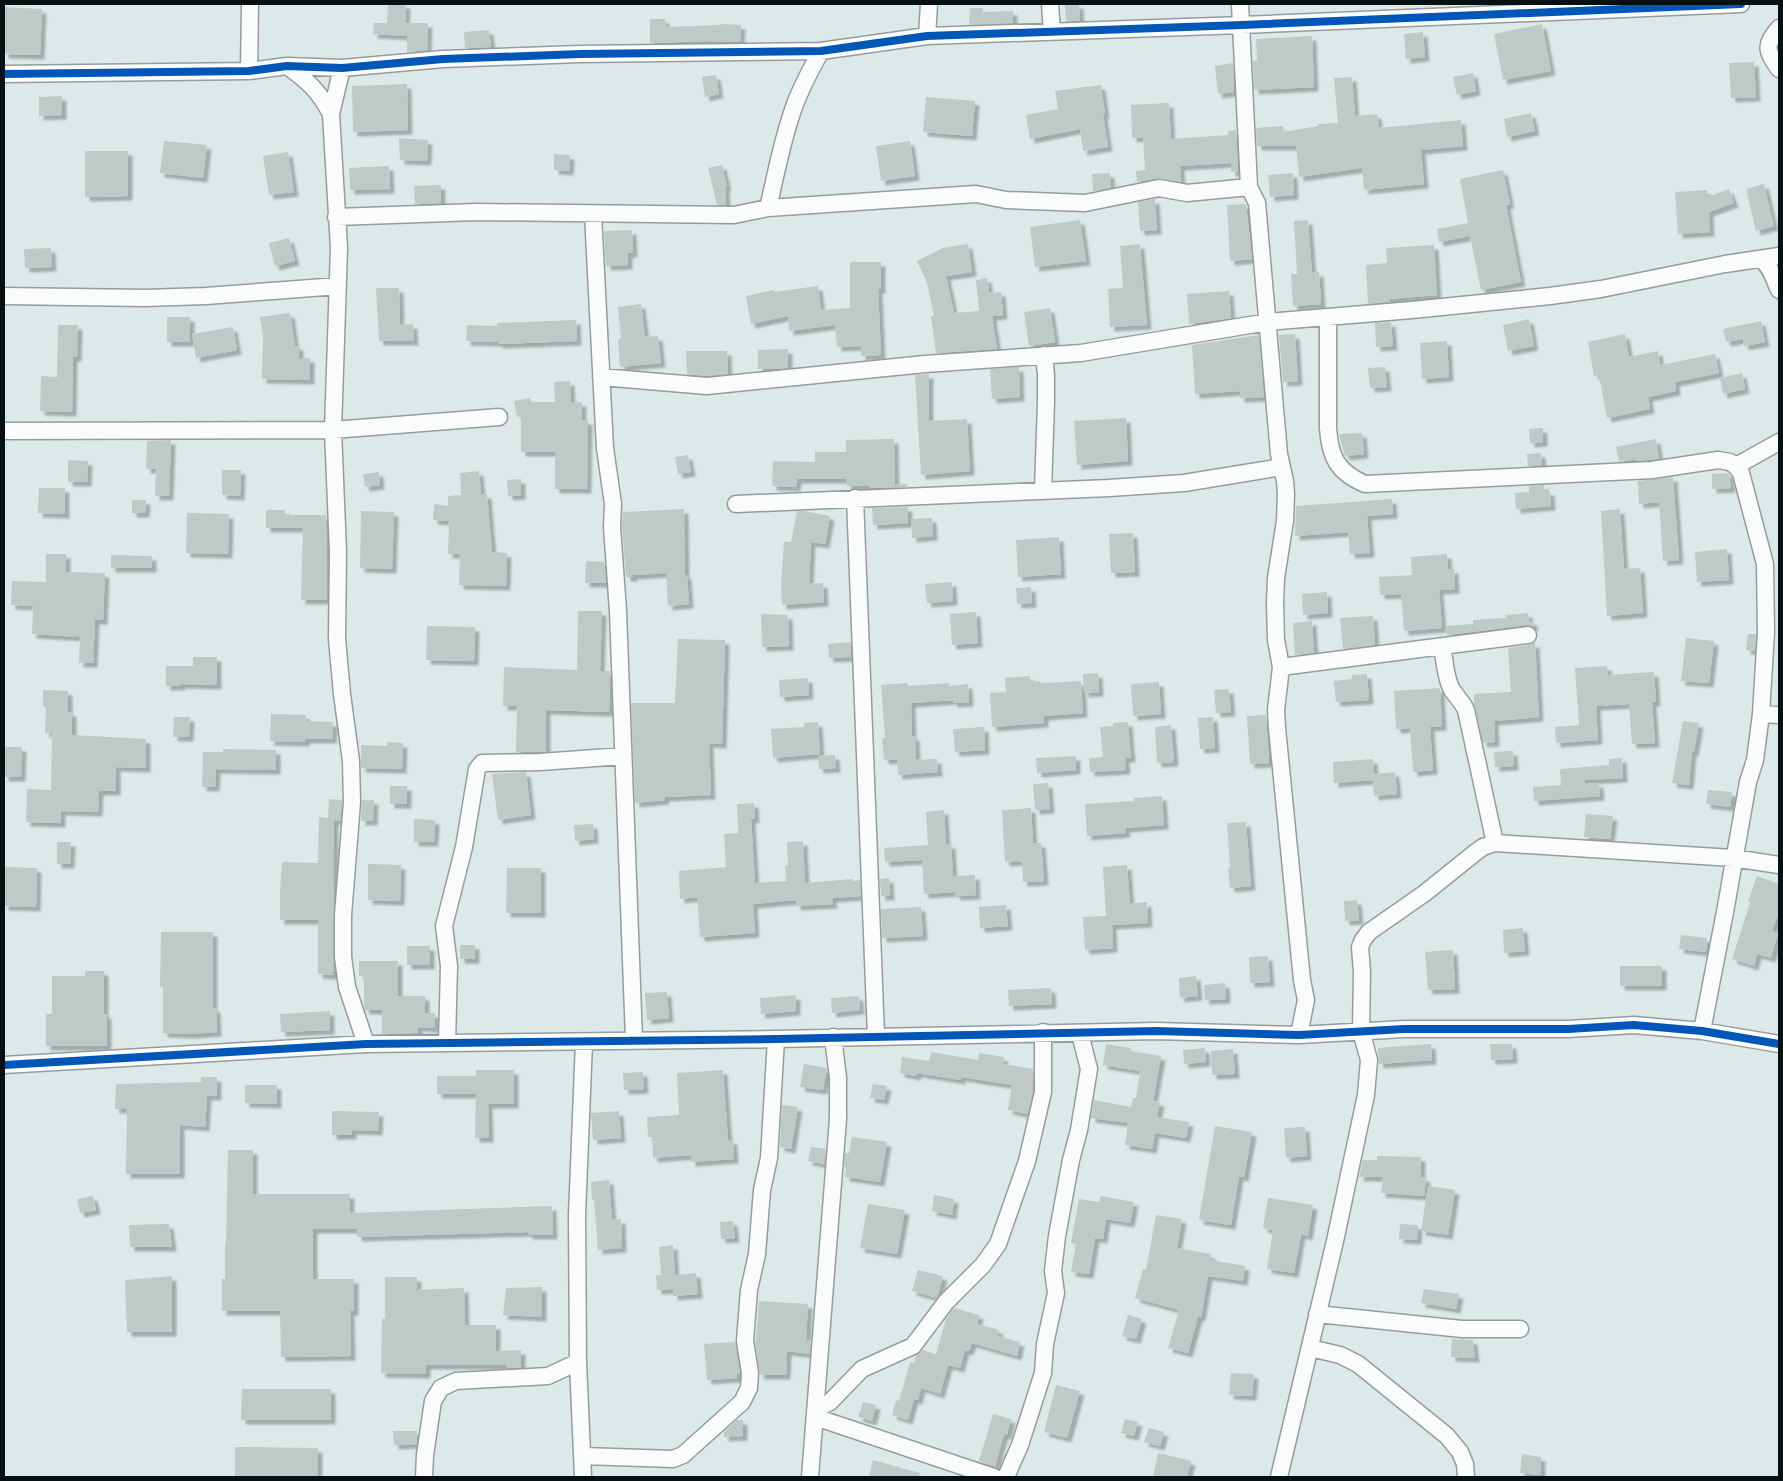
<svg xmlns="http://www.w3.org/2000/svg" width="1783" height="1481" viewBox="0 0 1783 1481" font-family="Merriweather,serif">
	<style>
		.building { fill: #bfc9c6; filter: url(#shadow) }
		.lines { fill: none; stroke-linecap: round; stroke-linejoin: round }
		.street-casing { stroke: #949d9d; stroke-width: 19 }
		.street { stroke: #fafcfc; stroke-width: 16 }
		.cycleway-casing { stroke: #fff; stroke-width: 11 }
		.cycleway { stroke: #0057b8; stroke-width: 8 }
	</style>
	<defs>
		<filter id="shadow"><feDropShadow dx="4.5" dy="4.5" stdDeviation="1" flood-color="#0004"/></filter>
	</defs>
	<rect width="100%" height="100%" fill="#dde9e9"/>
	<path class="building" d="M388 4H406L405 23H428L427 50 407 52V36L373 34 374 23H387Z
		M1065 4H1079L1080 21H1066Z
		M4 7 42 9 40 55 4 54Z
		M970 8H983V12L1013 11V23L969 25Z
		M650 19H665L666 27 720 25V24L741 25 740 42 708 41 650 43Z
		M1542 24 1551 71 1503 80 1494 34Z
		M489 30 491 47 465 48 464 32Z
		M1423 32 1425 57 1406 59 1404 34Z
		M1312 36 1314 87 1254 90 1253 61 1257 60 1256 39Z
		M1754 62 1756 97 1731 98 1729 63Z
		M1233 63 1234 92 1218 94 1215 66Z
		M1473 73 1476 91 1457 95 1453 77Z
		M716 75 719 94 705 97 702 77Z
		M1352 77 1355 116 1377 114 1379 128 1461 120 1463 146 1421 150 1424 184 1364 190 1362 168 1299 177 1296 146H1257L1256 128 1283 126V132L1318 126V124L1338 123 1334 78Z
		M407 84 408 130 353 132 352 86Z
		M1101 85 1105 114H1103L1108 147 1083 151 1080 129 1030 139 1026 115 1058 109 1055 91Z
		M62 96V115L39 116V97Z
		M926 97 975 101 972 136 923 132Z
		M1169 103 1171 139 1228 135V131L1236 130 1238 171 1231 172V163L1180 166 1181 182 1157 178 1137 182 1136 171 1145 170 1143 137 1132 138 1131 105Z
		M1531 113 1535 131 1507 137 1504 119Z
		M399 138 428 140 427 161 400 160Z
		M164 141 207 145 203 178 160 173Z
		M910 141 915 176 881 181 876 146Z
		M85 151H128V196L85 197Z
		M288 152 294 192 269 195 263 156Z
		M554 154 570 155 569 171 554 170Z
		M722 165 727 187H725L726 205H717L708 168Z
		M389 166 390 189 350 190 349 168Z
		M1503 170 1510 204 1506 205 1521 282 1481 290 1470 236 1439 242 1437 229 1468 223 1460 179Z
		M1110 173 1111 188 1093 191 1092 174Z
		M1293 173 1294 195 1270 197 1268 175Z
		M1764 184 1774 226 1756 231 1746 189Z
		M441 185V203L415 204 414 186Z
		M1729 189 1734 203 1709 212 1710 232 1678 234 1675 192 1707 190 1708 197Z
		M1155 199 1157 230 1140 231 1138 202Z
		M1246 204 1252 259 1230 261 1227 205Z
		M1080 220 1086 261 1035 267 1030 227Z
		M1308 220 1312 273 1319 272 1321 304 1293 306 1291 274H1297L1294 221Z
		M632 230 633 253H628V265L606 266 604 231Z
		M289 238 295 261 275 266 269 243Z
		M968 244 972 272 946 276 954 313 979 311 976 280 987 278 989 293 1001 292 1003 315 992 316 997 349 936 353 931 316H934L927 283 917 261 943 248Z
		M1140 244 1147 325 1110 327 1108 289 1123 288 1120 246Z
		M1434 245 1437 295 1390 299V302L1368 304 1366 265 1387 263 1386 248Z
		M51 248 52 267 25 268 24 249Z
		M850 262H881V289H878L881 355 861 356V346L837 347 835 325 789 331 788 316 751 324 746 296 774 290V292L818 286 821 310 850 308Z
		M376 288H399L400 325 413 324 414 341H379Z
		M1229 291 1231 318 1189 324 1187 294Z
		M641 304 645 337 658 336 661 363 620 367 618 339H621L618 307Z
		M1050 308 1055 342 1029 346 1024 312Z
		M290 313 295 346H299V358H310V380L262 379 263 336 260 317Z
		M167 317H190V342H167Z
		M1529 319 1534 346 1508 351 1503 325Z
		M576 320 577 341 498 344V342L466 341 467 325 497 326V323Z
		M1761 321 1765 342 1744 346 1743 339 1726 342 1723 329Z
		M1391 322 1393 346 1376 347 1375 323Z
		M58 325H78L77 357H73L72 412 40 411 41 376 57 377Z
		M233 327 237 350 196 358 192 334Z
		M1295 334 1298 381 1283 382 1279 335Z
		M1625 334 1629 357 1658 351 1660 365 1715 354 1719 373 1675 382 1676 391 1648 397 1650 409 1607 418 1599 375 1594 376 1588 342Z
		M1259 335 1264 397 1240 398V391L1195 394 1192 345Z
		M1447 341 1449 377 1422 379 1420 343Z
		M788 349V368L758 369V350Z
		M686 351H727L728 374 707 376 687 374Z
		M1019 367 1020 397 992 399 990 369Z
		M1385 367 1387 387 1370 388 1368 368Z
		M1742 373 1745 389 1723 394 1720 378Z
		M929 374V421L967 419 970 471 921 475 915 375Z
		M570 381 571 402H582V420H588L587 489H555V452H521V416L517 417 514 401 530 398 531 402H555L554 382Z
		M1126 418 1128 461 1077 465 1074 421Z
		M1543 428V442L1530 443 1529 429Z
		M1362 433 1364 454 1345 456 1339 434Z
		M894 439 895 485 907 484V487L870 488V486H847L846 479H797L796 487 772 486 773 461 815 462V452H846V440Z
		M1656 439 1659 459 1636 461V459L1619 462 1616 447Z
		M171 440 169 496H155L156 469H146L147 441Z
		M1541 453 1542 465 1528 466 1527 454Z
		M688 455 691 472 678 474 675 457Z
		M68 460 88 461 87 482H68Z
		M222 470H241L240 496 222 495Z
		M479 471 481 494H487L492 552 507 553 506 586 459 585 460 554H448L449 521 433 520 434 504 448 506V496L461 495 460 473Z
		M379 472 380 485 365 487 363 474Z
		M1729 473 1731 488 1712 489V474Z
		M1673 477 1679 560 1663 561 1659 502 1639 504 1638 481Z
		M521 479V495L508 496 507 480Z
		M1544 485V491H1550L1551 506 1516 509 1515 493 1529 492V486Z
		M39 488H65V514L38 513Z
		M1392 499 1393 514 1367 516 1370 553 1350 554 1348 532 1295 536 1296 506Z
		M132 500H146L145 513H132Z
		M908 507V523L873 525 872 508Z
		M684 509 685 575H687L689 604 668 606 666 573 633 575V577H626L622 527 623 512Z
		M1620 509 1624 569 1640 568 1643 613 1607 616 1601 511Z
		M266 510H285V515H326L327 600H301L303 528H266Z
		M361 511 394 512 392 569 360 568Z
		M797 511H804L830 516 825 544 811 542 809 584 823 583 824 602 782 605 781 586 784 542H791Z
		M187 513 229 514 228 554 186 553Z
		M932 518 933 536 912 538 911 519Z
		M1133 533 1135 572 1111 573 1109 534Z
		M1059 537 1061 574 1018 577 1016 540Z
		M1727 549 1729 580 1697 582 1695 552Z
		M46 554H66V572L105 573 103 620H95L93 663H79L80 637 32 634 33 606 11 605 12 581 46 582Z
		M1447 554 1448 569H1454L1455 589 1439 590 1442 628 1404 631 1401 594 1380 595 1379 577 1412 575 1411 557Z
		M111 555 152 556V568H111Z
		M586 561 604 562 606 583H585Z
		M952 582 953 601 927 603 925 584Z
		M1031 587 1032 603 1017 604 1016 588Z
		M1327 592 1328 613 1303 615 1302 594Z
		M578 611H602L600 671H610L609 712 546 710V752H516L517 706H503L504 667 577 670Z
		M976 612 978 643 952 645 950 614Z
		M1528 613 1529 621H1533L1534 627 1527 625 1447 635 1446 626 1473 624V620L1506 618V615Z
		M761 614 788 615 789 646 762 647Z
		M1373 616 1375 645 1343 649 1340 618Z
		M1312 621 1314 653 1295 655 1293 623Z
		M427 626 475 627 474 661 426 660Z
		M1748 634H1756L1755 651 1746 650Z
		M1686 638 1714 641 1709 683 1681 681Z
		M678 639 725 640 722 744 709 743 711 795 664 797 665 800 635 803 631 703H675Z
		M851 642V657L829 658 828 644Z
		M1535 642 1539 717 1494 721 1495 742 1483 743 1474 704V694L1511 692 1508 648 1529 645Z
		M193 657H217V685L181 684 180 686H166V666H193Z
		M1607 666 1608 675 1654 672 1656 702H1652L1655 743 1632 744 1629 704 1596 706 1598 740 1556 743 1555 727 1579 725 1575 668Z
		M1098 673 1099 692 1084 693 1083 674Z
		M1367 674 1369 700 1336 702 1334 681 1352 679V675Z
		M1030 676V682L1040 681 1041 683 1081 681 1083 713 1044 716V723L992 727 990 693 1006 692 1005 678Z
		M808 678 809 695 780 697 779 680Z
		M1159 682 1161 714 1133 716 1131 684Z
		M907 683 908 686 949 683V686L968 684 969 702 953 703V700L911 703 912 736H915L916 760 937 759 938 772 898 775 897 759 884 760 882 738H885L881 685Z
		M1440 688 1442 726 1430 727 1433 770 1413 772 1410 728 1396 729 1394 691Z
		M1229 689 1231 712 1216 713 1214 690Z
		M43 690 68 691V712H72V735L146 739V768L116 767V791H99L98 812 61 811V823L26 822 27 789 51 790 52 733H45L46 707H43Z
		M271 714 306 715V721L333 722 332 739H305V742L270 741Z
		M1266 715 1269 763 1250 764 1247 716Z
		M174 717H190L189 737H173Z
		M1213 717 1215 748 1200 749 1198 718Z
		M1683 721 1699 723 1694 752H1692L1689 785 1672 783Z
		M818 722 820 754 773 758 771 729 804 727V723Z
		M1128 722 1131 758H1125L1126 770 1090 772 1089 758 1103 757 1100 727 1113 726V723Z
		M1171 725 1174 762 1157 763 1155 727Z
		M984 727 985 750 955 752 953 729Z
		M387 742 403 743 402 769 361 768V745L387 746Z
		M4 747H22L21 777H4Z
		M223 749 276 750V770L216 769 215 787H202L203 752H223Z
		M1513 751 1514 766 1495 767 1494 752Z
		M835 755 836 768 819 769 818 756Z
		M1076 756V770L1037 773 1036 758Z
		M1622 758 1623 778 1585 780V784L1599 783 1600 796 1534 801 1533 787 1561 785 1560 769 1609 765V759Z
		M1373 759 1374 774 1395 772 1397 794 1374 796 1373 780 1334 783 1333 762Z
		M526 772 531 815 498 820 492 774Z
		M1048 783 1050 809 1035 810 1033 784Z
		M390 786H407V804H390Z
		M1708 790 1732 792 1730 807 1706 804Z
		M1162 796 1164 825 1125 828 1126 833 1087 836 1085 804 1134 801V798Z
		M329 799 342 800V802L340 821 334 820 333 975 318 974V920H280V891L282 862 318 863 319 817 328 818Z
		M362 800H374L373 821H361Z
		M754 803 755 819H751L755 883 786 881 785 866 788 865 787 842 803 841 805 883 853 879V881L860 880 861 896 832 898 833 904 796 906V900L753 904 755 933 700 937 697 897 680 899 679 871 726 867 724 834 738 833 737 804Z
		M1031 808 1033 843H1041L1044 881 1023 882 1022 861 1005 862 1002 810Z
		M944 810 946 844H951L953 876 975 875 976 895 956 896 955 892 924 894 922 860 885 862 884 848 928 845 926 812Z
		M1586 814 1613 816 1610 839 1584 837Z
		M414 819 435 820 434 842H414Z
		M1246 822 1251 886 1230 888 1228 868 1230 867 1227 823Z
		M593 824 594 839 575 841 574 825Z
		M57 842H71L70 864H57Z
		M368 864 401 865 400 901 368 900Z
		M1127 865 1130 904 1147 902 1148 923 1112 925 1113 948 1085 950 1083 917 1106 916 1103 867Z
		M4 867 37 868 36 907 4 906Z
		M507 868H541V913H506Z
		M1757 876 1779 884V912L1772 931 1778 933 1771 958 1757 954 1754 966 1732 959 1750 903 1748 902Z
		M889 878 890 896H881L880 879Z
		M1357 900 1359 920 1345 921 1344 901Z
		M1006 905 1008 926 980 928 979 907Z
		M921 907 923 936 882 938 881 909Z
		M1523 928 1525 951 1504 953 1503 930Z
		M161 932H213V1008H216L217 1032 190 1034 163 1033V987H160Z
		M1681 935 1707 938 1706 952 1679 949Z
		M460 945H475V959H460Z
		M407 946H430V965H407Z
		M1453 950 1455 989 1428 990 1425 952Z
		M1268 956 1270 982 1250 983 1249 957Z
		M359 961H398V996H425V1013H435L434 1028 418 1027V1033L382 1034V1010H365L364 1005V976H359Z
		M1620 966H1662V986H1620Z
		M85 971H104V1014H107V1046H46V1014H52V976H85Z
		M1196 976 1198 996 1180 998 1179 978Z
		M1225 983 1226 999 1205 1000 1204 985Z
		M1051 988 1052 1004 1009 1006 1008 990Z
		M667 992 669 1018 647 1020 645 993Z
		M796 995V1011L761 1014 760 998Z
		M859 996 860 1010 832 1013 831 998Z
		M330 1011V1030L281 1032 280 1014Z
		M1106 1044 1131 1048 1130 1051 1161 1056 1153 1101 1160 1102 1157 1117 1189 1122 1186 1138 1155 1133 1152 1149 1125 1145 1128 1123 1091 1118 1094 1100 1131 1107 1133 1098H1136L1140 1071 1103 1065Z
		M1431 1044 1432 1060 1379 1064 1378 1048Z
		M1490 1044H1512L1513 1059 1491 1060Z
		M1205 1048 1206 1062 1184 1064 1183 1050Z
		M1233 1049 1235 1074 1212 1075 1211 1051Z
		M931 1052 978 1060 979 1053 1004 1057 1003 1064 1033 1069V1091L1028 1114 1008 1110 1012 1085 961 1077V1080L917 1073 916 1076 900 1073 902 1057 929 1061Z
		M804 1064 827 1068 823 1090 800 1087Z
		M476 1070H514V1104H488L489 1138H475L476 1094H437V1076H476Z
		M723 1070 728 1140H733L734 1159 691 1162V1155L653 1158 652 1137H648L647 1117 679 1115 677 1073Z
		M643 1072 644 1089 624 1090 623 1073Z
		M201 1077H217V1096H207L205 1127 180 1125V1174H126L127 1109H115L116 1084 201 1082Z
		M873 1084 887 1086 884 1100 870 1098Z
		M245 1085H277V1104L245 1103Z
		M782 1105 798 1107 791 1149 780 1147Z
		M332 1111 379 1112 378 1131 352 1130V1135H332Z
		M619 1111 621 1138 593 1140 591 1113Z
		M1215 1126 1252 1132 1244 1177 1239 1176 1231 1225 1199 1220Z
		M1305 1127 1307 1156 1286 1158 1284 1128Z
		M852 1137 887 1142 880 1182 845 1177 846 1167H844L845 1153H849Z
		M811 1147 826 1149 824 1164 808 1161Z
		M228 1150H253V1194H350V1213L552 1206 553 1235H528V1232L357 1237V1229H313V1279H354V1311H350L351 1356 281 1357 280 1311H222V1279H225V1244H226Z
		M1377 1156 1421 1157V1177L1426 1178 1424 1196 1381 1193 1383 1177H1359L1363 1160H1377Z
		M609 1180 612 1220 621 1219 622 1248 598 1250 594 1200H592L591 1182Z
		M1428 1186 1455 1190 1448 1235 1421 1231Z
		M934 1195 954 1199 952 1215 932 1211Z
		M93 1196 96 1210 80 1213 77 1199Z
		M1101 1196 1134 1202 1130 1223 1106 1219 1103 1239 1095 1238 1089 1274 1071 1272 1076 1244 1071 1243 1079 1199 1099 1202Z
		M1268 1198 1313 1205 1308 1236 1301 1234 1294 1273 1267 1269 1273 1230 1263 1228Z
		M868 1204 905 1210 897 1254 860 1248Z
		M1156 1215 1182 1219 1177 1248 1211 1254 1210 1260 1245 1266 1243 1281 1208 1276 1201 1317H1198L1188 1353 1168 1348 1179 1310 1135 1298 1143 1269 1146 1270Z
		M733 1221 735 1238 721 1239 720 1222Z
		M169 1224 172 1247H130L129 1225Z
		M1400 1224 1418 1225 1417 1240 1399 1239Z
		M673 1245 675 1275 696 1273 698 1294 673 1296V1289L657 1290 656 1275H661L659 1247Z
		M918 1270 943 1276 937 1298 912 1291Z
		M172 1276V1332H127L125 1280Z
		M385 1277H417V1290L464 1288 465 1325H496V1351L521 1350V1367L506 1368V1365H426V1374L381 1373 382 1318 385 1319Z
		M542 1287V1317L503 1315 506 1288Z
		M1424 1289 1459 1294 1456 1309 1421 1303Z
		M759 1301 808 1304 806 1340H811L810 1354 787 1351 786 1375H760L755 1341H756Z
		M954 1308 979 1315 977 1324 999 1330 997 1336 1020 1342 1017 1356 972 1343 969 1351 965 1350 960 1368 948 1365 940 1394 921 1388 918 1400 914 1399 908 1420 892 1415 896 1400 899 1401 910 1362 914 1363 916 1356 923 1350 936 1354 946 1319Z
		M1128 1315 1142 1319 1136 1339 1122 1336Z
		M1452 1339 1473 1340 1475 1358 1451 1357Z
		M735 1342 740 1373 737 1374V1378L707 1380 704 1344Z
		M1231 1373 1254 1374 1252 1396 1229 1395Z
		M1056 1385 1080 1391 1067 1438 1044 1432Z
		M242 1389H331V1420H241Z
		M863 1402 876 1405 872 1421 858 1417Z
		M993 1414 1011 1419 1007 1435 1004 1434 995 1467 979 1461Z
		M1125 1419 1138 1422 1134 1436 1121 1433Z
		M737 1420H743V1436L724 1437V1432Z
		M1149 1428 1164 1432 1160 1446 1144 1442Z
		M393 1431H417V1444L394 1445Z
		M235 1447 318 1448V1477H235Z
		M1158 1453 1191 1461 1187 1477H1153Z
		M1522 1454 1541 1457V1475L1520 1473Z
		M873 1460 920 1473 919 1477H869Z"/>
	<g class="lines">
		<defs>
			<path id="street" d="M1050 4 1052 32
				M1240 4 1249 187 1257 203 1279 454 1285 481 1286 494 1285 521 1276 578 1275 603 1276 640 1281 667 1276 710 1277 728 1302 980 1306 1000 1299 1035
				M1779 28C1764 46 1766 50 1779 69
				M927 36 929 4
				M287 66C308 81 319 91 331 114
				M342 68 331 114 339 248 333 430 338 552 337 639 342 694 351 761 352 802 343 915V957L347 987 366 1044
				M249 71 250 4
				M4 74 249 71 287 66 342 68 443 59 580 54 821 51 927 36 1242 25 1741 4
				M768 208C776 174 782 140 794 107 801 87 811 69 821 51
				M593 214 605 448 613 504 612 527 618 611 634 1040
				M336 217 476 212 734 215 768 208 976 194 1006 200 1085 203 1159 188 1187 193 1249 187
				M1760 259C1771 265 1774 280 1779 290
				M4 296 145 298 206 296 338 286
				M1328 317V428C1330 457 1337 472 1365 484L1652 470 1718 460 1730 462 1736 466 1741 473 1765 564 1766 632 1761 714 1755 760 1748 782 1725 912 1702 1031
				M601 377 707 386 925 364 1081 353 1268 322 1412 310 1550 296 1601 289 1725 264 1779 256
				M4 431 333 430 499 417
				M1736 466 1779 442
				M1043 491 1046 401V375L1044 355
				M855 498 876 1036
				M736 504 1109 488 1184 483 1282 467
				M1442 647C1445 660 1445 678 1452 690 1457 697 1462 702 1466 710L1495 843
				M1281 667 1528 635
				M1761 714 1779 715
				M447 1043 449 966 444 926 464 847 477 769 482 763 540 762 623 756
				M4 1065 366 1044 776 1039 1156 1031 1299 1035 1404 1029H1568L1634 1025 1702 1031 1779 1044
				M1317 1314 1462 1329H1520
				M1310 1348 1340 1355 1358 1364 1447 1436 1460 1452 1465 1464 1466 1477
				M816 1405H824L830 1402 862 1369 913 1346 946 1302 983 1265 998 1244 1027 1161 1043 1092V1032
				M815 1417 994 1477
				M583 1456 673 1459 683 1455 742 1402 749 1388 750 1373 745 1341 749 1290 757 1254 762 1190 769 1158 776 1039
				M424 1477 425 1455 433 1401 441 1388 456 1381 548 1376 578 1362
				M583 1477 578 1362 577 1215 584 1042
				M810 1477 838 1119V1078L833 1037
				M1006 1477 1020 1445 1043 1373 1045 1344 1056 1293 1053 1271 1057 1236 1071 1160 1079 1130 1089 1069 1080 1034
				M1279 1477 1335 1241 1366 1095 1369 1060 1361 1031 1362 972 1360 947 1363 940 1369 932 1425 893 1476 852 1483 847 1495 843 1733 858 1779 865"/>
		</defs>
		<use href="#street" class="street-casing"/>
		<use href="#street" class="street"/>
		<defs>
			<path id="cycleway" d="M4 74 249 71 287 66 342 68 443 59 580 54 821 51 927 36 1242 25 1741 4
				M4 1065 366 1044 776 1039 1156 1031 1299 1035 1404 1029H1568L1634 1025 1702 1031 1779 1044"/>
		</defs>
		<use href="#cycleway" class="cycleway-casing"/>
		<use href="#cycleway" class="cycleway"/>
	</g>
	<rect width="1783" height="1481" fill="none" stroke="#081111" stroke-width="10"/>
</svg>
